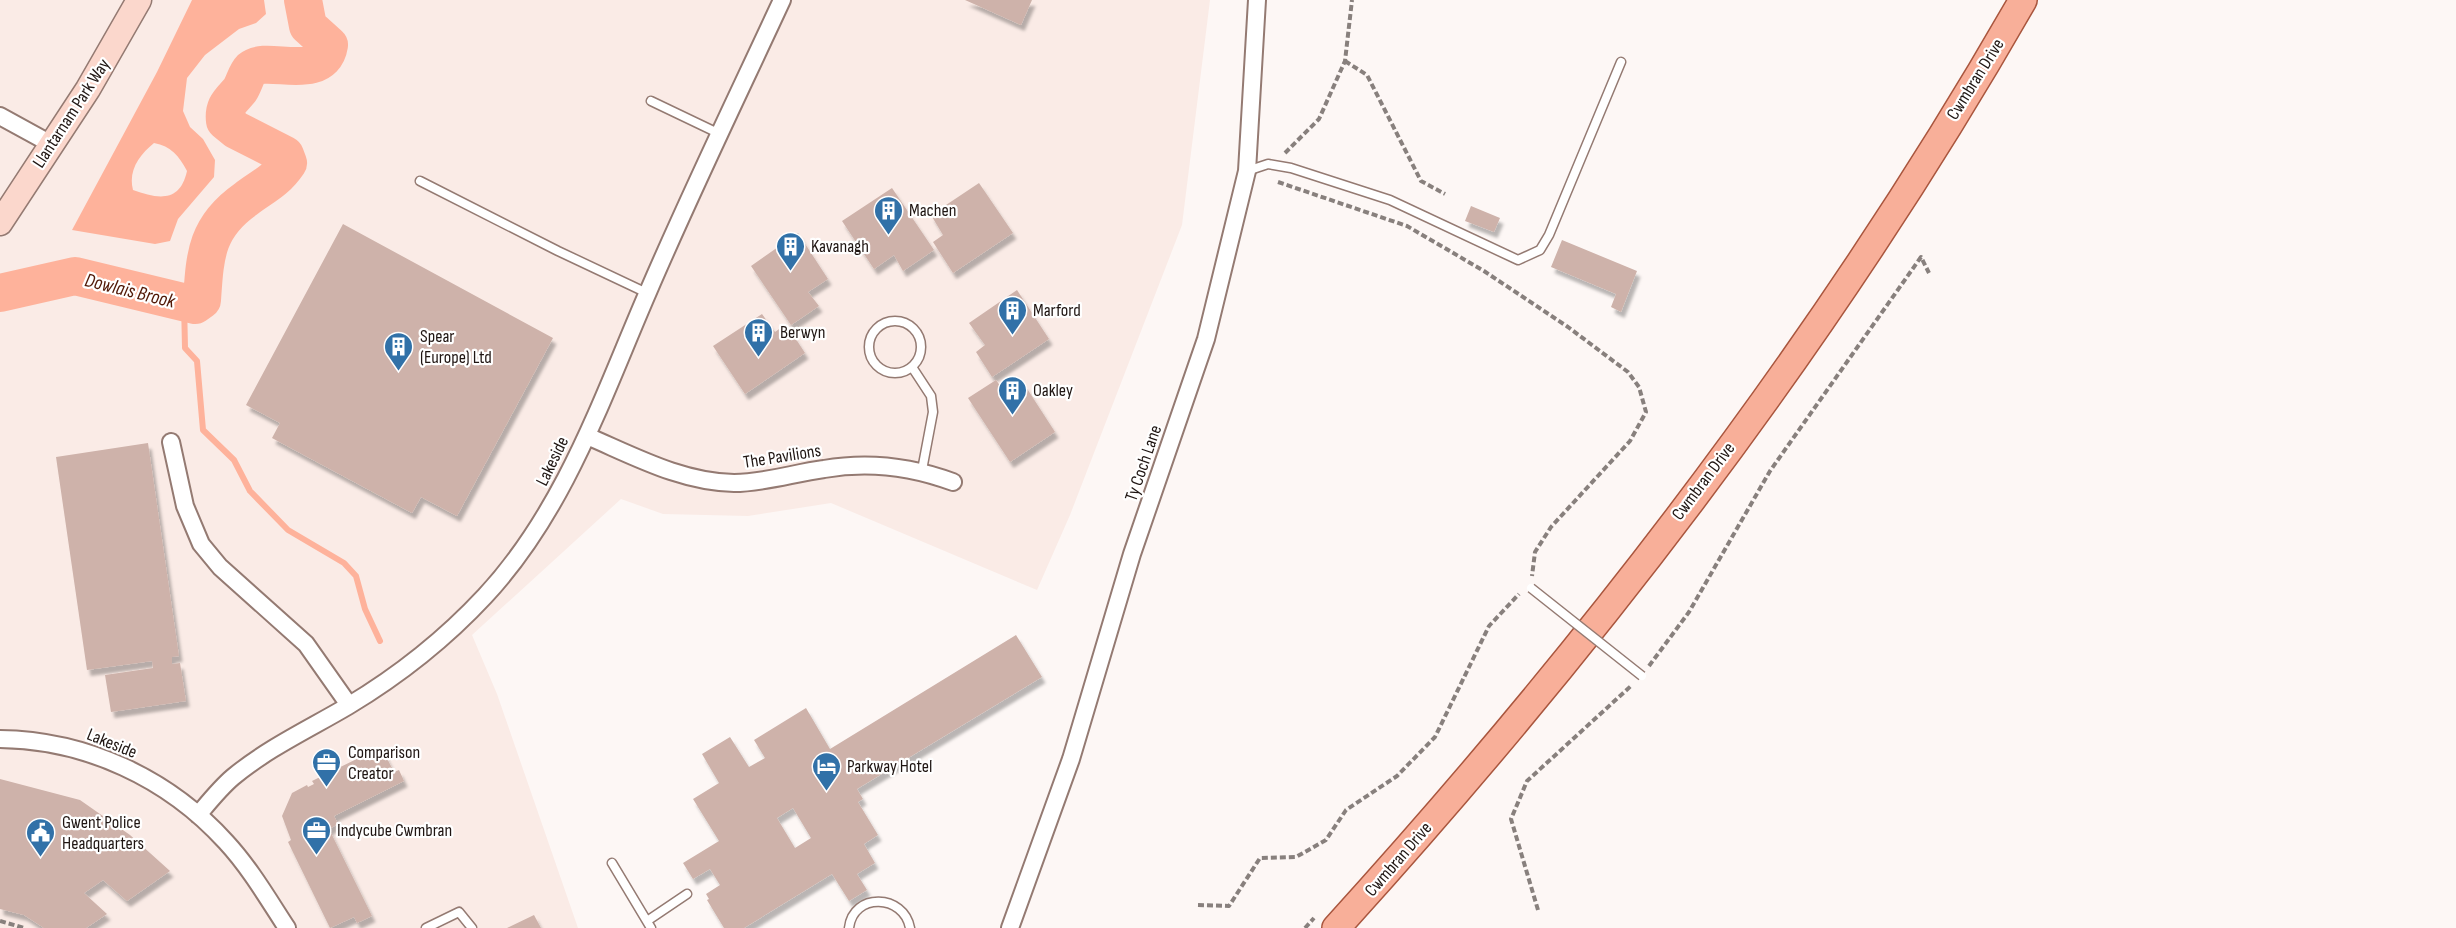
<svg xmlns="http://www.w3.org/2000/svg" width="2456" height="928" viewBox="0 0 2456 928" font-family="'Sofia Sans Condensed',sans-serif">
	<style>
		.built { fill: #faebe6 }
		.water { fill: #feb29b; fill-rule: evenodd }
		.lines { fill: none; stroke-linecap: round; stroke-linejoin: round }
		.stream { stroke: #feb29b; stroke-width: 6 }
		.river { stroke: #feb29b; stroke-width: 38 }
		.building { fill: #ceb2aa; fill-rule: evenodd; filter: url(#shadow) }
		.lane-casing { stroke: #947a72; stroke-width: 11 }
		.street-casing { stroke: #947a72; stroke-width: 20 }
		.secondary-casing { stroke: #947a72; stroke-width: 27 }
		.primary-casing { stroke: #a9563e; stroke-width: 30 }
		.path { stroke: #88807d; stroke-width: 4; stroke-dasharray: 6 3; stroke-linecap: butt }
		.lane { stroke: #fff; stroke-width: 8 }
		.street { stroke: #fff; stroke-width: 16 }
		.secondary { stroke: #fbd7cc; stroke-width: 24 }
		.primary { stroke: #f8af99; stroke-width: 27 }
		.lane-bridge-casing { stroke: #947a72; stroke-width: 11; stroke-linecap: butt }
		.lane-bridge { stroke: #fff; stroke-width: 8 }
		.labels { text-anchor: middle; stroke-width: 4.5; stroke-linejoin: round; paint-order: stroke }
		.street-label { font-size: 18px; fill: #1f1512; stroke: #fff }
		.poi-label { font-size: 18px; fill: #1f1512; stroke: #fff; text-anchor: start }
		.water-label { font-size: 20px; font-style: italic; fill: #511806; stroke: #fff }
	</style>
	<defs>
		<filter id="shadow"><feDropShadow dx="3.5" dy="6" stdDeviation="1.5" flood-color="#0004"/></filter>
	</defs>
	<rect width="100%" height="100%" fill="#fdf7f5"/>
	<path class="built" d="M0 0H1210L1182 225 1070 515 1037 590 831 503 748 516 663 514 621 499 472 635 497 694 578 928H0Z"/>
	<path class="water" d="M192 0H264L266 14 256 23 239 29 205 55 187 78 183 111 190 127 203 139 215 160 214 177 178 219 170 241 155 244 72 230 157 72ZM154 143C171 146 179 156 187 171 180 203 158 199 133 190 128 171 139 155 154 143Z"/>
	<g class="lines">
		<path class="stream" d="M184 302 185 348 197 361 203 430 234 460 250 491 288 530 344 563 356 576 365 609 380 641"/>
		<path class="river" d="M0 293 75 276 195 305 202 300C205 255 206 227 246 199 263 186 275 182 288 163L285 155 236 130 225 121C223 105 231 101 240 90 244 84 246 74 251 69 266 55 323 83 329 45L308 26 303 0"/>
	</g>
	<path class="building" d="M965 0H1032L1021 25Z
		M979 183 1013 233 953 273 933 242 943 235 931 215Z
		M892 188 934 250 903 271 894 255 874 269 842 221Z
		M1471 206 1500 218 1494 232 1465 221Z
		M343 224 553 338 457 516 421 497 412 513 272 438 280 423 246 405Z
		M798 233 828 279 808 292 819 306 791 325 751 266Z
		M1562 240 1637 271 1621 312 1611 307 1616 294 1551 267Z
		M1017 290 1049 339 992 377 976 352 985 345 969 323Z
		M762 314 775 332 786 324 805 353 745 394 713 346Z
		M996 380 1008 397 1024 384 1055 432 1010 462 968 398Z
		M148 443 179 656 172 657V664L180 663 186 701 111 712 105 675 153 668 152 661 87 670 56 457Z
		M1016 635 1042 677 857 789 863 799 858 802 878 835 864 844 875 863 857 874 867 890 849 901 832 874 744 928H724L707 900 709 899 706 894 720 885 710 869 693 879 683 863 719 841 693 799 719 783 702 754 730 737 749 767 765 758 754 740 806 708 830 749ZM793 808 811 838 795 848 777 818Z
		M381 747 394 772 399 770 404 781 334 816 338 824 329 829 372 916 357 923 354 917 330 928 288 842 291 840 282 816 292 793 307 785 308 787 314 784 312 781Z
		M0 779 80 800 130 835 170 871 127 901 103 880 84 893 107 914 86 928H44L24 915 0 909Z
		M534 915 541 928H507Z"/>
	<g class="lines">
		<defs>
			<path id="lane" d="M651 101 720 134
				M1247 171 1268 164 1291 168 1390 200 1518 260 1540 250 1549 235 1621 62
				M420 181 558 251 647 293
				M869 347a26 26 0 1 1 52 0a26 26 0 1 1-52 0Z
				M912 367 931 396 933 412 922 470
				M612 863 651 928
				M647 921 687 894
				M426 928 459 912 472 928
				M849 928C853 892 904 894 910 928"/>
			<path id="street" d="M0 116 51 144
				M587 436C634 456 681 482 734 483 764 483 794 473 824 469 869 461 910 466 953 482
				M171 442 185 506 201 544 220 567 306 644 349 705
				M0 739C86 740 168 778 226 842 250 868 268 899 287 928
				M198 815C209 802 220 788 233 777 268 748 309 729 348 706 398 676 445 639 485 596 565 510 602 398 648 292 690 194 737 97 782 0
				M1010 928 1071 759 1132 554 1206 339 1247 171 1257 0"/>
			<path id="secondary" d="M0 223 88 89 139 0"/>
			<path id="primary" d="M1336 928C1594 644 1832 334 2023 0"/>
		</defs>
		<use href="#lane" class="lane-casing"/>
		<use href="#street" class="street-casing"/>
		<use href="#secondary" class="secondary-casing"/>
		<use href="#primary" class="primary-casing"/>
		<path class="path" d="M1345 61 1367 75 1421 181 1445 194
			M1285 153 1319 119 1345 61 1352 0
			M1278 182 1407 226 1484 271 1568 327 1628 372 1639 387 1646 412 1630 441 1551 527 1535 552 1532 576
			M1649 666 1689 612 1770 471 1921 257 1929 273
			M1198 905 1229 906 1260 858 1296 857 1326 840 1346 810 1397 776 1435 737 1489 626 1519 594
			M1538 910 1511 819 1527 781 1632 685
			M0 921 24 928
			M1305 928 1314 918"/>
		<use href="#lane" class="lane"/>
		<use href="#street" class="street"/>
		<use href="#secondary" class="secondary"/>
		<use href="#primary" class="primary"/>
		<defs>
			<path id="lane-bridge" d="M1531 588 1642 676"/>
		</defs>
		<use href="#lane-bridge" class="lane-bridge-casing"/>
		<use href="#lane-bridge" class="lane-bridge"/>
	</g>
	<defs>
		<symbol id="building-pin" viewBox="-11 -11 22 30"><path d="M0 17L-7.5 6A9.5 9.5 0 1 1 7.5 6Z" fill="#3171a8" stroke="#fff"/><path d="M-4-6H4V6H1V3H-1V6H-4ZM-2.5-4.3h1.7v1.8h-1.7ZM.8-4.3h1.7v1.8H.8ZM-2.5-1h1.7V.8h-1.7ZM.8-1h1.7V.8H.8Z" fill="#fff"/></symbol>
		<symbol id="office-pin" viewBox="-11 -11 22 30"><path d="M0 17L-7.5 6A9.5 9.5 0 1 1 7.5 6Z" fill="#3171a8" stroke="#fff"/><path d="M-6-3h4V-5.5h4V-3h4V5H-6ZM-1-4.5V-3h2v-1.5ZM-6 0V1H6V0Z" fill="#fff"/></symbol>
		<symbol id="hotel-pin" viewBox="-11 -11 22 30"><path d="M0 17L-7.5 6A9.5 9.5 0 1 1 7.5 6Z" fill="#3171a8" stroke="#fff"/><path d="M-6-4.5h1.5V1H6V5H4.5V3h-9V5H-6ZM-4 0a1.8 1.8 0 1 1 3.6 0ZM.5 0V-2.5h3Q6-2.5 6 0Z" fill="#fff"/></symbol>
		<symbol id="civic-pin" viewBox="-11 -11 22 30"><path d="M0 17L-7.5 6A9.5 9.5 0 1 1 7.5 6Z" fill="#3171a8" stroke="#fff"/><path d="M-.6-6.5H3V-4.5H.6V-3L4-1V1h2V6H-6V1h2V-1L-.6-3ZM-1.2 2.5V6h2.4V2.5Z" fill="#fff"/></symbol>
	</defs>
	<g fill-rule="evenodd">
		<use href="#building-pin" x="872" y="194" width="33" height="45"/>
		<use href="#building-pin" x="774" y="230" width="33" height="45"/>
		<use href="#building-pin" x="996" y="294" width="33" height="45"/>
		<use href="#building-pin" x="742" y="316" width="33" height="45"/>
		<use href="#building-pin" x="382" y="330" width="33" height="45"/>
		<use href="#building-pin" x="996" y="374" width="33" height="45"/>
		<use href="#office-pin" x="310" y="746" width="33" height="45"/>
		<use href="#hotel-pin" x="810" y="750" width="33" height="45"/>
		<use href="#office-pin" x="300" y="814" width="33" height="45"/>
		<use href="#civic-pin" x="24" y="816" width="33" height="45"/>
	</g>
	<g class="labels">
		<g class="street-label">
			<text transform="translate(1975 79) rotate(-58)" y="6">Cwmbran Drive</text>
			<text transform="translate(71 113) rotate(-57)" y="6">Llantarnam Park Way</text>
			<text transform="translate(782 456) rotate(-9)" y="6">The Pavilions</text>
			<text transform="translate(552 461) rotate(-64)" y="6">Lakeside</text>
			<text transform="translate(1143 463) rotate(-71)" y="6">Ty Coch Lane</text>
			<text transform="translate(1703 481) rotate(-53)" y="6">Cwmbran Drive</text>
			<text transform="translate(112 743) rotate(22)" y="6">Lakeside</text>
			<text transform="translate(1398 859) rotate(-49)" y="6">Cwmbran Drive</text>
		</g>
		<g class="poi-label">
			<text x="909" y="216">Machen</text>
			<text x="811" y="252">Kavanagh</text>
			<text x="1033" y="316">Marford</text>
			<text x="780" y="338">Berwyn</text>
			<text x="420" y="342">Spear<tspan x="420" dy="21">(Europe) Ltd</tspan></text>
			<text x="1033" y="396">Oakley</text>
			<text x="348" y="758">Comparison<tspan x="348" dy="21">Creator</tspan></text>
			<text x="847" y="772">Parkway Hotel</text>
			<text x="62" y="828">Gwent Police<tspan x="62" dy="21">Headquarters</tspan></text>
			<text x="337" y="836">Indycube Cwmbran</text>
		</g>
		<g class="water-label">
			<text transform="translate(130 290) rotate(14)" y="7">Dowlais Brook</text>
		</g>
	</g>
</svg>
